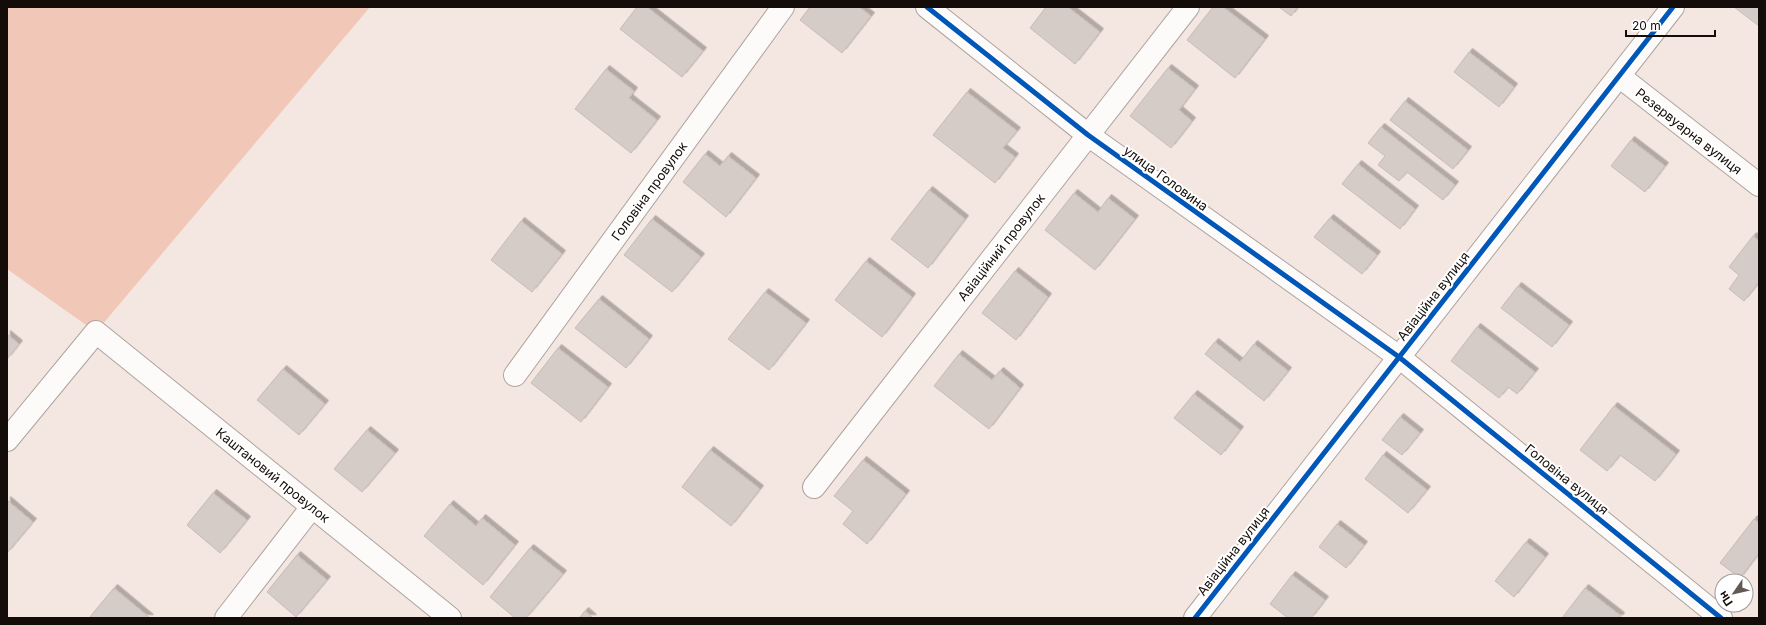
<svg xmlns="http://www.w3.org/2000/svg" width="1766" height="625" viewBox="0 0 1766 625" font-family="Inter,sans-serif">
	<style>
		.green { fill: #f1c8b7 }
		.building { fill: #d6ccc7; stroke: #c6bcb7; filter: url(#shadow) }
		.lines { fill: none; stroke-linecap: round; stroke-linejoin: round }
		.minor-casing { stroke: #aea39f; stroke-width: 24 }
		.minor { stroke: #fdfbfa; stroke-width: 22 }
		.cycleway-casing { stroke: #fff; stroke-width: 8 }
		.cycleway { stroke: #0057b8; stroke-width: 5 }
		.labels { text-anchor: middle; stroke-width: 4; stroke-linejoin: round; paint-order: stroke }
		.street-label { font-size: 13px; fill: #140c08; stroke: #fff }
	</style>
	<defs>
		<filter id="shadow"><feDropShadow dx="3.5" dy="-3.5" stdDeviation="0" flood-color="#0004"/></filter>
	</defs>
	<rect width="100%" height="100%" fill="#f4e6e0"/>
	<path class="green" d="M7 7H370L96 332 7 269Z"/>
	<path class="building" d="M637 7H647L703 51 682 77 620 29Z
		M810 7H859L871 16 842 53 800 20Z
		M1046 7H1068L1100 32 1075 64 1030 28Z
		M1213 7H1223L1265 39 1235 78 1187 40Z
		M1279 7H1298L1291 16Z
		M1734 7H1759V26Z
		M1469 52 1514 87 1499 107 1454 72Z
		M1168 68 1195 89 1179 110 1192 121 1171 148 1130 116Z
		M606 69 634 91 629 98 657 120 631 153 575 109Z
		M967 92 1017 131 1003 148 1015 157 995 183 933 135Z
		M1405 101 1468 150 1453 169 1390 120Z
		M1381 127 1455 185 1443 200 1407 172 1399 181 1378 165 1385 156 1368 143Z
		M1631 140 1665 166 1645 192 1611 166Z
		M705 154 720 166 728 156 756 178 726 217 683 182Z
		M1358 164 1415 209 1400 229 1342 184Z
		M929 190 965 219 928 268 891 239Z
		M1074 193 1098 212 1108 198 1135 219 1095 270 1045 230Z
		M1330 218 1377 255 1362 274 1314 237Z
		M652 219 701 257 672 292 624 255Z
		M521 221 562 254 532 292 491 260Z
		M1753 236 1759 241V282L1744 301 1729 289 1739 275 1729 267Z
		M866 261 912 297 882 337 835 300Z
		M1015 271 1048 297 1016 340 982 313Z
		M1518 286 1569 325 1552 347 1501 308Z
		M765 292 806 323 769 370 728 339Z
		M599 299 649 339 626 368 575 328Z
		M1477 327 1535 372 1517 394 1508 387 1499 398 1451 361Z
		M7 334 19 344 7 359Z
		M1215 342 1240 362 1254 344 1288 371 1264 401 1205 354Z
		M558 348 608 387 581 422 531 383Z
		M959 354 992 380 1000 371 1020 388 989 429 934 386Z
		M283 369 325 404 299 435 257 400Z
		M1194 394 1240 430 1221 455 1174 418Z
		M1614 406 1676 454 1655 481 1620 455 1607 471 1580 450Z
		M1400 417 1420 433 1402 455 1382 440Z
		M367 430 395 453 362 492 334 469Z
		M710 450 760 489 731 526 682 487Z
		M1383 455 1427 490 1408 513 1365 479Z
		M863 460 906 494 867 544 843 524 853 511 834 496Z
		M213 493 247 520 220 553 187 525Z
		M7 500 33 522 7 553Z
		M450 504 476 526 482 518 515 545 483 585 424 536Z
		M1754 519 1759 523V553L1740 578 1720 563Z
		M1337 524 1364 545 1346 568 1319 547Z
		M1526 542 1545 557 1514 597 1495 581Z
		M530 548 563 574 526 618H515L490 597Z
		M297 555 327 580 296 617 267 592Z
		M1292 575 1325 600 1311 618H1288L1270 604Z
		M114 588 150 618H89Z
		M1585 588 1621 616 1620 618H1562Z
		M585 611 593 618H579Z"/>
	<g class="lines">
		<defs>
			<path id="minor" d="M927 7 1088 135 1399 357 1721 618
				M1619 76 1759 185
				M515 375 783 7
				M7 440 96 332 450 618
				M814 487 1188 7
				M226 618 312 507
				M1195 618 1673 7"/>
		</defs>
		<use href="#minor" class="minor-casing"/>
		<use href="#minor" class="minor"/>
		<defs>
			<path id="cycleway" d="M927 7 1088 135 1399 357 1721 618
				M1195 618 1673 7"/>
		</defs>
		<use href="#cycleway" class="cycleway-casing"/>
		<use href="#cycleway" class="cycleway"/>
	</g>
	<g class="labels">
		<g class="street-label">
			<text transform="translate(1689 131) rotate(38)" y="5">Резервуарна вулиця</text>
			<text transform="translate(1166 178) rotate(36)" y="5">улица Головина</text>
			<text transform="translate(649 191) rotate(-54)" y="5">Головіна провулок</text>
			<text transform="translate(1001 247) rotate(-52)" y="5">Авіаційний провулок</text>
			<text transform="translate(1433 296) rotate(-52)" y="5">Авіаційна вулиця</text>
			<text transform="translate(273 475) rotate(39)" y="5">Каштановий провулок</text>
			<text transform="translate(1567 479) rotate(39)" y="5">Головіна вулиця</text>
			<text transform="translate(1233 551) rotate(-52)" y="5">Авіаційна вулиця</text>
		</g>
	</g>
	<rect width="1766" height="625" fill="none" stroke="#140c08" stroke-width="16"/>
	<g transform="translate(1734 593) rotate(236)"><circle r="19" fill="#ffffff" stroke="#a19e9c"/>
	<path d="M0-3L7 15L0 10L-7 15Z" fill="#625854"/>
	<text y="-6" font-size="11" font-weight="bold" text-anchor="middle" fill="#140c08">Пн</text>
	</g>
	<path d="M1626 30v6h89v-6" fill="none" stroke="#140c08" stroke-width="2"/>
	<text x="1632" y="30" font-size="12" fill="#140c08" stroke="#ffffff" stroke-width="3" paint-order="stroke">20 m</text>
</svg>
